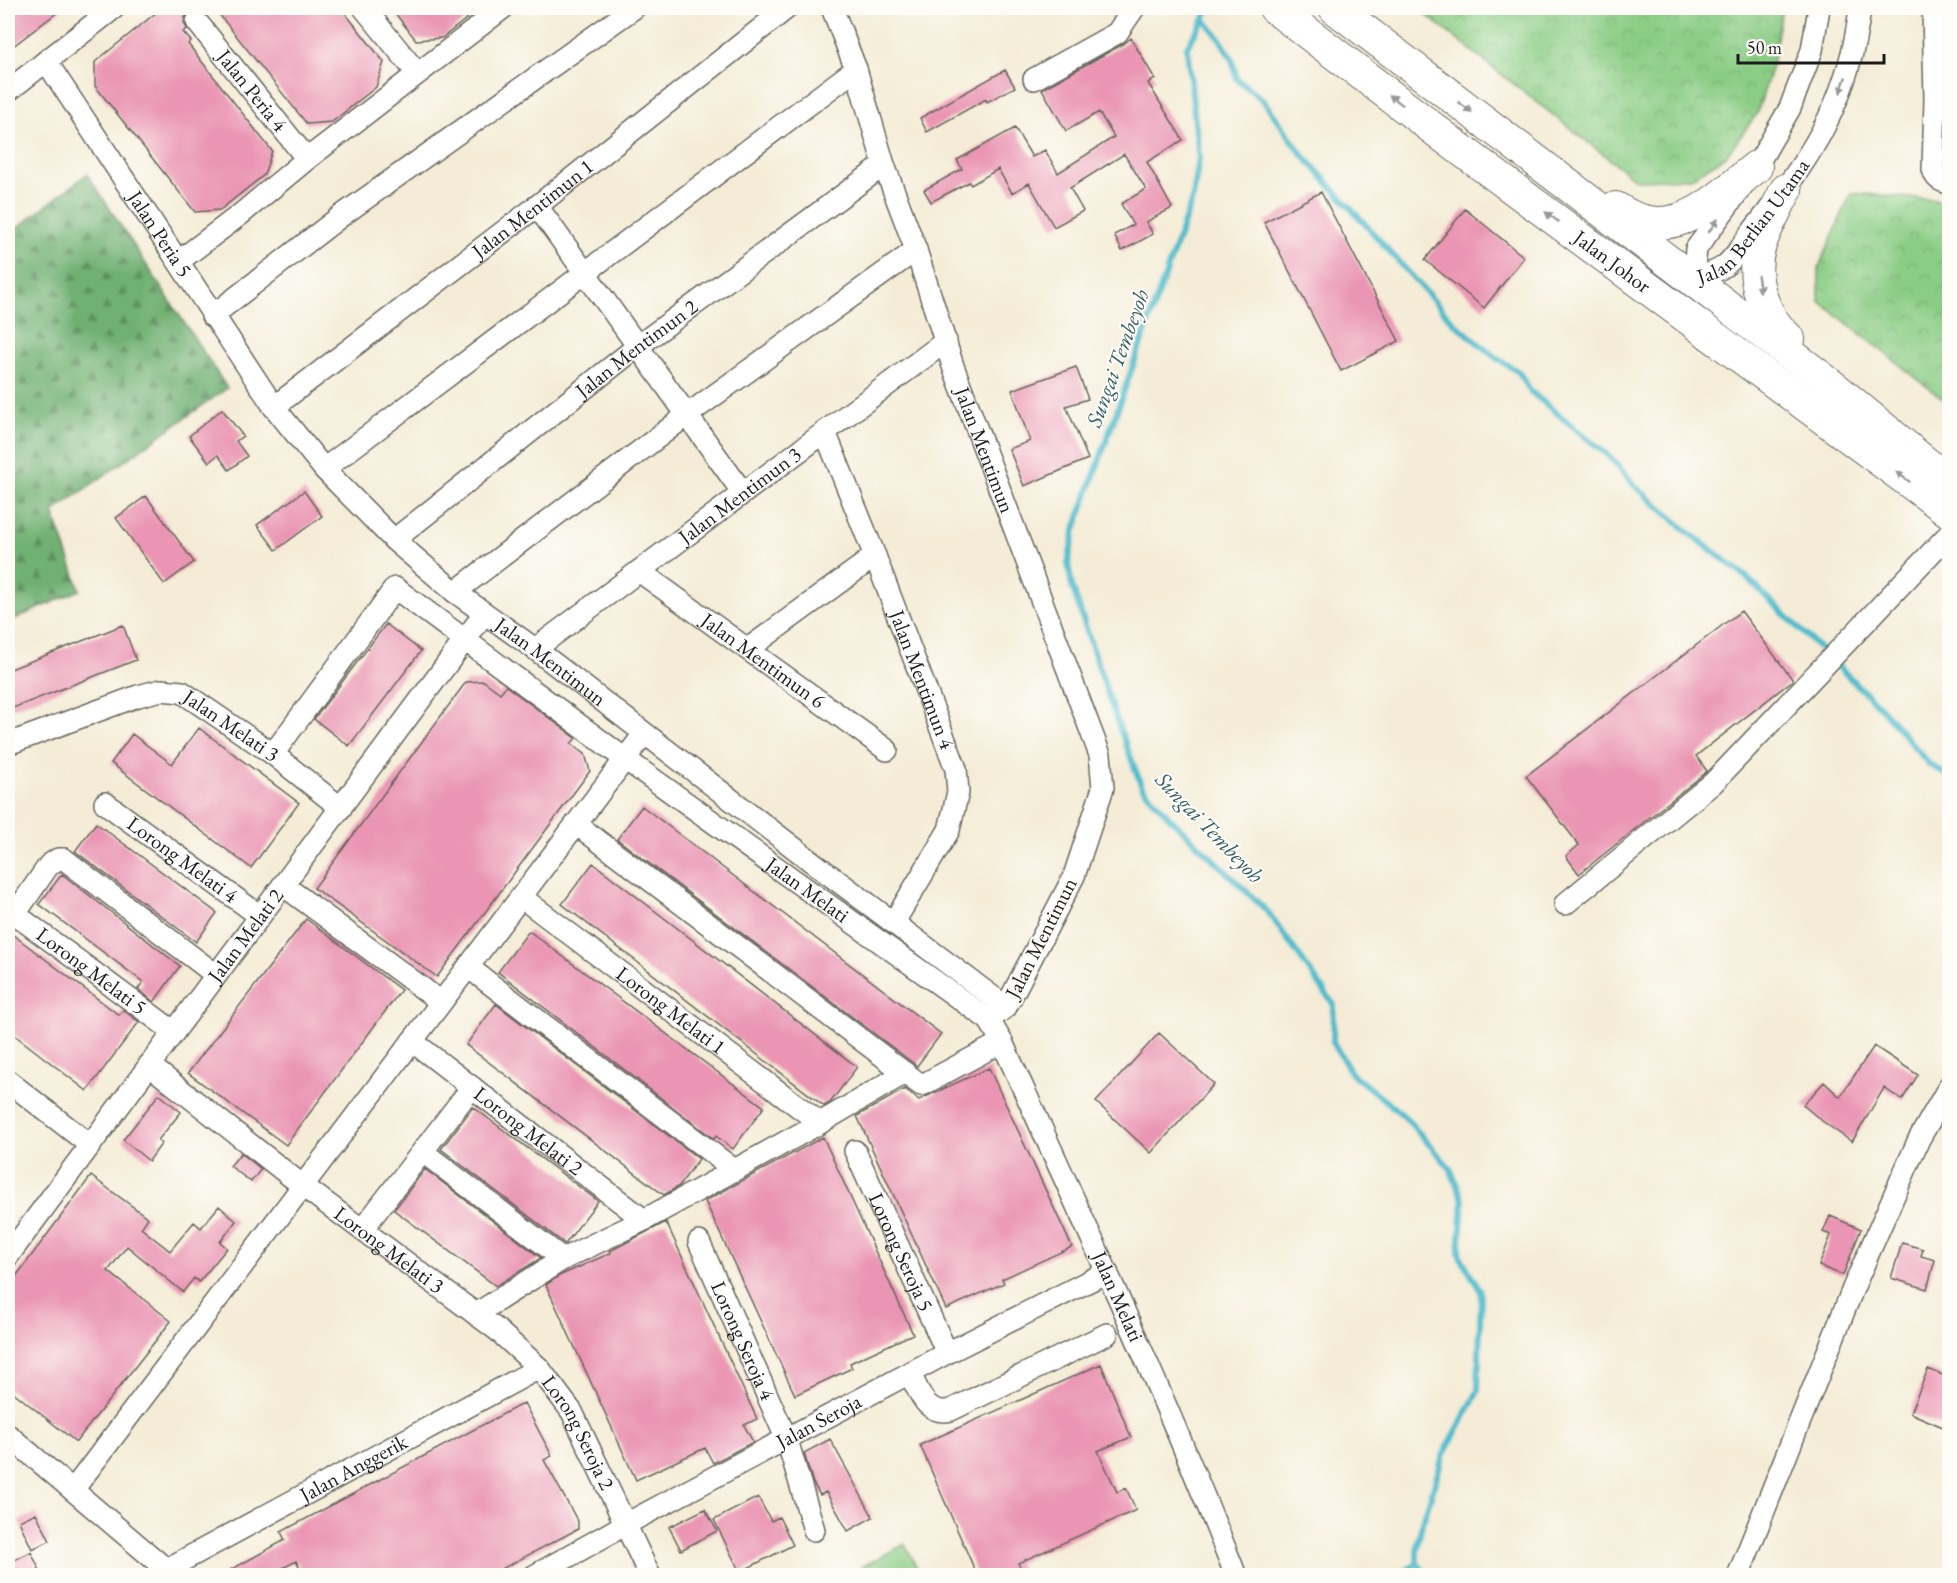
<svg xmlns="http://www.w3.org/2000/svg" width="1957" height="1583" viewBox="0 0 1957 1583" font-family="'EB Garamond',serif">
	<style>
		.forest { fill: url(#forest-firs); stroke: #466647; stroke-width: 1.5 }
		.park { fill: url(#park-crowns); stroke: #547450; stroke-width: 1.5 }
		.pitch { fill: #8bcd85; stroke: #547450; stroke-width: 1.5 }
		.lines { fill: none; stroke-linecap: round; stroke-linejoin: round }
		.stream { stroke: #50bbcc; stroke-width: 6 }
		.building { fill: #ea95b3 }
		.minor-casing { stroke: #68655d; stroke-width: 24 }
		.highway-casing { stroke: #68655d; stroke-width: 34 }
		.minor { stroke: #fff; stroke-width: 21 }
		.highway { stroke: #fff; stroke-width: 32 }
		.oneway { fill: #999 }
		.labels { text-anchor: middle; stroke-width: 4.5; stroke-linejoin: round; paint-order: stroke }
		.street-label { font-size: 21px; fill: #1c1c1c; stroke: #fdfcf7 }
		.water-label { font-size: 22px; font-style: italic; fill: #315c62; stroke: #fdfcf7 }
	</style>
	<defs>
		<pattern id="forest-firs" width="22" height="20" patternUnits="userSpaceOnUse" patternTransform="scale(1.5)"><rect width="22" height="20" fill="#70b072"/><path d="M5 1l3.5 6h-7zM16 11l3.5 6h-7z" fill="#5b8e5d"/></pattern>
		<pattern id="park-crowns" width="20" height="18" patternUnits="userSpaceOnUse" patternTransform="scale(1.5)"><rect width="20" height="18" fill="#8bcd85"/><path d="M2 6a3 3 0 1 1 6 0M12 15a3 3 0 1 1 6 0" fill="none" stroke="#77af72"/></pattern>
	</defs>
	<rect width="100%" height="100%" fill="#fdfcf7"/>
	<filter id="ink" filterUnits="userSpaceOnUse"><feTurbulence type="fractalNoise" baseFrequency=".0167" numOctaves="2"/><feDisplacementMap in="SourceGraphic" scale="12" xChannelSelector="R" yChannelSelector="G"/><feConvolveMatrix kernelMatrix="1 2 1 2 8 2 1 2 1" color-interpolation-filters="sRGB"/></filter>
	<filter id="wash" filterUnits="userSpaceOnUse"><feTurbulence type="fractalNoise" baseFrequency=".008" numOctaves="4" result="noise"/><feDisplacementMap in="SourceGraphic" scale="24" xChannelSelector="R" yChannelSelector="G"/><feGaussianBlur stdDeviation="1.35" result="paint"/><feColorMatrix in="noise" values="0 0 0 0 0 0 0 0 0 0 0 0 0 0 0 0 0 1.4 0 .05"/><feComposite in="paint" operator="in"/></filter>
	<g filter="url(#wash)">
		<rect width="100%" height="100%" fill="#f4ecd6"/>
		<path class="forest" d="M87 174 227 388 53 512 80 590 8 622V235Z"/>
		<path class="park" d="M1417 8H1782L1773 62 1757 114 1726 156 1691 178 1636 180Z
			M1851 193 1949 201V404L1819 301V267Z"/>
		<path class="pitch" d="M905 1544 921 1575H866L861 1567Z"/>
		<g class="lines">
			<path class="stream" d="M1207 8 1204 19 1187 47 1199 158 1193 197 1075 529 1068 563 1072 586 1114 713 1142 787 1171 819 1268 912 1334 1005 1333 1042 1351 1073 1404 1116 1450 1168 1463 1200 1459 1254 1481 1292 1478 1391 1443 1456 1421 1528 1417 1549V1563L1429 1576
				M1204 19 1220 39 1232 59 1237 79 1263 100 1302 154 1453 322 1496 358 1519 372 1530 391 1611 458 1635 486 1688 532 1744 575 1882 709 1929 764 1950 777
				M1399 1576 1417 1563"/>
		</g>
		<g id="blocks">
			<path class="building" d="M8 8H63L8 50Z
				M162 8H214L206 14 201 10H194L185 17 184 23 187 29 183 32 191 41 188 44 272 151 264 175 220 210 195 212 95 86V62Z
				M214 8H341L384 62 376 87 332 122 307 124Z
				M391 8H480L442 38 416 40Z
				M1131 38 1155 79 1148 83 1183 140 1147 162 1172 208 1146 222 1153 234 1122 251 1114 235 1133 225 1121 204 1146 189 1124 154 1070 188 1083 211 1054 227 1029 183 1012 193 998 169 971 185 969 182 931 202 924 190 962 169 957 160 1015 128 1032 157 1045 150 1058 173 1114 137 1099 112 1066 131 1042 89 1123 44Z
				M1005 70 1015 87 987 102 986 99 927 132 920 118Z
				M1321 192 1399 341 1341 371 1264 222Z
				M1465 209 1524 257 1484 308 1425 260Z
				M1076 367 1088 399 1066 406 1088 459 1024 486 1009 449 1030 441 1012 390Z
				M222 409 243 436 236 441 247 456 229 470 218 455 209 462 189 436Z
				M304 491 322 516 276 550 257 525Z
				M146 496 194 562 164 584 116 518Z
				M1741 611 1793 680 1696 756 1707 771 1704 774 1579 874 1566 856 1579 845 1526 776Z
				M386 624 421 651 349 746 314 719Z
				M123 625 136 660 8 710V670Z
				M484 681 500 693 506 686 576 738 571 744 585 754 590 771 437 977 314 888 466 682Z
				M199 728 299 803 251 868 111 763 132 734 172 764Z
				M642 806 941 1034 917 1066 617 839Z
				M96 823 217 913 196 942 75 851Z
				M593 863 857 1067 830 1103 824 1106 562 904Z
				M62 874 180 966 154 1002 138 989 143 982 39 904Z
				M306 919 401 990 286 1145 188 1073Z
				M8 931 119 1015 123 1010 139 1022 87 1091 8 1030Z
				M529 931 764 1107 733 1149 716 1136 714 1139 498 972Z
				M496 1004 699 1159 679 1186 664 1195 466 1045Z
				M1159 1033 1214 1084 1151 1153 1096 1102Z
				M1874 1046 1918 1075 1902 1100 1884 1088 1852 1142 1822 1121 1803 1105 1824 1082 1840 1097Z
				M989 1068 1072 1247 1002 1279 1004 1283 946 1309 857 1116 905 1089 919 1100Z
				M159 1094 181 1112 158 1140 162 1143 149 1161 123 1140Z
				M473 1107 598 1201 566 1243 565 1244 441 1149Z
				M823 1137 913 1334 850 1363 852 1368 795 1395 705 1201Z
				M241 1153 261 1169 251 1182 230 1166Z
				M425 1169 541 1258 496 1286 394 1210Z
				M91 1176 148 1218 141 1228 170 1251 194 1222 201 1228 219 1206 236 1221 220 1242 227 1248 199 1282 194 1278 183 1292 127 1246 108 1271 171 1321 76 1442 8 1388V1287Z
				M1830 1216 1861 1229 1843 1275 1819 1266 1831 1235 1823 1232Z
				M666 1222 757 1419 744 1425 753 1442 713 1463 705 1448 636 1480 546 1285 559 1276 611 1253 610 1251Z
				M1902 1243 1923 1249 1921 1256 1935 1260 1927 1289 1891 1278Z
				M1101 1364 1131 1437 1098 1451 1117 1492 1126 1488 1136 1510 1018 1563 1024 1575H977L920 1445Z
				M1928 1369 1950 1378V1430L1910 1413Z
				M524 1403 552 1456 544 1460 578 1522V1529L490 1575H304L296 1561 270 1575H221L285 1540 281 1532Z
				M830 1439 873 1517 848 1531 826 1492 820 1495 813 1483 804 1453Z
				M758 1497 771 1521 779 1517 793 1545 740 1572 714 1520Z
				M705 1509 717 1531 681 1550 669 1527Z
				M36 1513 50 1541 32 1549 19 1521Z
				M31 1552 42 1575H8V1563Z"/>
		</g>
	</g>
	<g filter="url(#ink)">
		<use href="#blocks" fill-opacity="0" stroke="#68655d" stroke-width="1.5"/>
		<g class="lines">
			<defs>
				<g id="minor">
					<path d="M364 8 417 73"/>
					<path id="s1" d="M832 8 856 69 884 165 916 250 953 366 1100 755 1103 788 1074 876 1006 1007 989 1020 1002 1042C1083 1219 1165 1395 1236 1576"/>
					<path id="s2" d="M1819 8 1812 50 1790 108 1756 167 1696 249 1693 279C1703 275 1715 273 1723 267 1733 261 1747 238 1755 228 1811 159 1850 98 1860 8"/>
					<path d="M1933 8 1935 100 1933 169C1935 178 1940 182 1950 183"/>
					<path id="s3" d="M197 22 307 159"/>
					<path id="s4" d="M46 61 274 407 324 469 394 540 455 592 535 649 815 864 1006 1007"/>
					<path d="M1034 79 1117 33 1134 8"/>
					<path d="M8 91 114 8"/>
					<path d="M537 206 743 493"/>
					<path d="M179 261 241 214 307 159 503 8"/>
					<path d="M212 316 341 216 634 8"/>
					<path id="s5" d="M274 407 537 206 787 8"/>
					<path id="s6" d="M825 432 875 556 956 769 958 792 949 830 894 922"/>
					<path d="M324 469 856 69"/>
					<path id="s7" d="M394 540 638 346 884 165"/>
					<path id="s8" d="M639 571 887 750"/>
					<path d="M455 592 687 415 916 250"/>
					<path id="s9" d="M535 649 946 341"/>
					<path d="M748 649 875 556"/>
					<path id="s10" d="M8 744 138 696 161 690 182 692 273 754 341 808"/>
					<path id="s11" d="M273 754 395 588 625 759 989 1020"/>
					<path id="s12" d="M105 803 260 916"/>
					<path d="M576 824 905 1073"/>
					<path d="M283 885 441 1002"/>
					<path id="s13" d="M521 897 820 1123"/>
					<path d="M1565 904 1713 783 1950 533"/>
					<path id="s14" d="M8 909 174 1032"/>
					<path d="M15 914 49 865 58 859H64L216 975"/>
					<path d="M468 967 733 1169"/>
					<path id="s15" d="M412 1041 644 1220"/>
					<path id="s16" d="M149 1065 303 1186 496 1329 539 1368 572 1412 650 1576"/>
					<path d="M8 1081 90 1145"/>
					<path id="s17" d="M855 1151 947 1353"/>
					<path d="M423 1152 563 1259"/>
					<path d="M362 1230 472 1087"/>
					<path id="s18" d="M699 1242 787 1440 814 1530"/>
					<path id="s19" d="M8 1256 484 614"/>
					<path d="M476 1314 563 1259 644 1220 820 1123 905 1073 921 1085 924 1084 1002 1042"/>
					<path d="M910 1374C920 1393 926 1416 951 1410L1107 1334"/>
					<path d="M8 1435 174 1576"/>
					<path d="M73 1490 644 734"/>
					<path id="s20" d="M167 1569 539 1368"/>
					<path id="s21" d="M534 1576 626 1524 947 1353 1107 1272"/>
					<path d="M1738 1576 1854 1286 1919 1139 1950 1085"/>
				</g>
				<g id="highway">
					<path id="s22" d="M1275 8 1456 146 1950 512"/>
					<path d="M1335 8 1835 388 1950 483"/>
					<path d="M1786 190C1777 208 1766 227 1760 245 1749 278 1764 318 1789 339"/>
					<path d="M1616 208C1672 247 1714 201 1756 167"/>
				</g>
			</defs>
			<use href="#minor" class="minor-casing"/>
			<use href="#highway" class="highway-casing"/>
			<use href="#minor" class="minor"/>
			<use href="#highway" class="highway"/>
		</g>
		<defs><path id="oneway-solid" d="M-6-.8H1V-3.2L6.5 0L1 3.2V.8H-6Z" transform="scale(1.5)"/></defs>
		<g class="oneway">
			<use href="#oneway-solid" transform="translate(1843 85) rotate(109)"/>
			<use href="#oneway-solid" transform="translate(1396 100) rotate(-143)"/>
			<use href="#oneway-solid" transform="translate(1465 107) rotate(38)"/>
			<use href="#oneway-solid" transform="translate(1552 217) rotate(-144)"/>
			<use href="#oneway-solid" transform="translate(1713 226) rotate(-54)"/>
			<use href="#oneway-solid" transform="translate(1759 284) rotate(81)"/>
			<use href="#oneway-solid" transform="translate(1903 477) rotate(-144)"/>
		</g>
	</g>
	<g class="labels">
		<g class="street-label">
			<text dy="7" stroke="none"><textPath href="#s3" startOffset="88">Jalan Peria 4</textPath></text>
			<text dy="7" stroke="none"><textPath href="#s5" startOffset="326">Jalan Mentimun 1</textPath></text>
			<text dy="7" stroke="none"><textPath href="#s2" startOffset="390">Jalan Berlian Utama</textPath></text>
			<text dy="7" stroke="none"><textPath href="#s4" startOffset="207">Jalan Peria 5</textPath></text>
			<text dy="7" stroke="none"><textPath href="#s22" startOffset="422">Jalan Johor</textPath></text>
			<text dy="7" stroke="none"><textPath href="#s7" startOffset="309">Jalan Mentimun 2</textPath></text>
			<text dy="7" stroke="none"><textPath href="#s1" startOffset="468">Jalan Mentimun</textPath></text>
			<text dy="7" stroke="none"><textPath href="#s9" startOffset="256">Jalan Mentimun 3</textPath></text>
			<text dy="7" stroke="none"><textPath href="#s8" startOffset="153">Jalan Mentimun 6</textPath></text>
			<text dy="7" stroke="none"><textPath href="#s4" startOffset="792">Jalan Mentimun</textPath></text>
			<text dy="7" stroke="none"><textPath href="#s6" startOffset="266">Jalan Mentimun 4</textPath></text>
			<text dy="7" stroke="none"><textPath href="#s10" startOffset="243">Jalan Melati 3</textPath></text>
			<text dy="7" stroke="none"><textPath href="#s12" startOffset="96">Lorong Melati 4</textPath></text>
			<text dy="7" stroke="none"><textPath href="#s11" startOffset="717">Jalan Melati</textPath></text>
			<text dy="7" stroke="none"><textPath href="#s19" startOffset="399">Jalan Melati 2</textPath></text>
			<text transform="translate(1041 938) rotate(-63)" y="7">Jalan Mentimun</text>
			<text dy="7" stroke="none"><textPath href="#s14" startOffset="104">Lorong Melati 5</textPath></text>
			<text dy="7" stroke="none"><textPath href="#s13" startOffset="188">Lorong Melati 1</textPath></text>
			<text dy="7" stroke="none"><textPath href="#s15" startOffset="147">Lorong Melati 2</textPath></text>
			<text dy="7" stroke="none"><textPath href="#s16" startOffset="303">Lorong Melati 3</textPath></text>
			<text dy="7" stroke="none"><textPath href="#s17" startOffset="111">Lorong Seroja 5</textPath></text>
			<text dy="7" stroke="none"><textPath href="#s1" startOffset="1394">Jalan Melati</textPath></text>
			<text dy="7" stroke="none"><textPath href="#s18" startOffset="108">Lorong Seroja 4</textPath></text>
			<text dy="7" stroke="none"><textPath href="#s21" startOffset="324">Jalan Seroja</textPath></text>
			<text dy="7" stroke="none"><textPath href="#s16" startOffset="570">Lorong Seroja 2</textPath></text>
			<text dy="7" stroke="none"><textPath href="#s20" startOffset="212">Jalan Anggerik</textPath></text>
		</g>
		<g class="water-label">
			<text transform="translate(1117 358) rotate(-70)" y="8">Sungai Tembeyoh</text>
			<text transform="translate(1210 827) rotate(46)" y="8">Sungai Tembeyoh</text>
		</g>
	</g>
	<rect width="1957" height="1583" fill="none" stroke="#fdfcf7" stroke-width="30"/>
	<path d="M1738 54v9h146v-9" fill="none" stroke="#1c1c1c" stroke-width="3"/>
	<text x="1747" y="54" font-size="18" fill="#1c1c1c" stroke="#fdfcf7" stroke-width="4.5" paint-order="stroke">50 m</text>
</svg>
